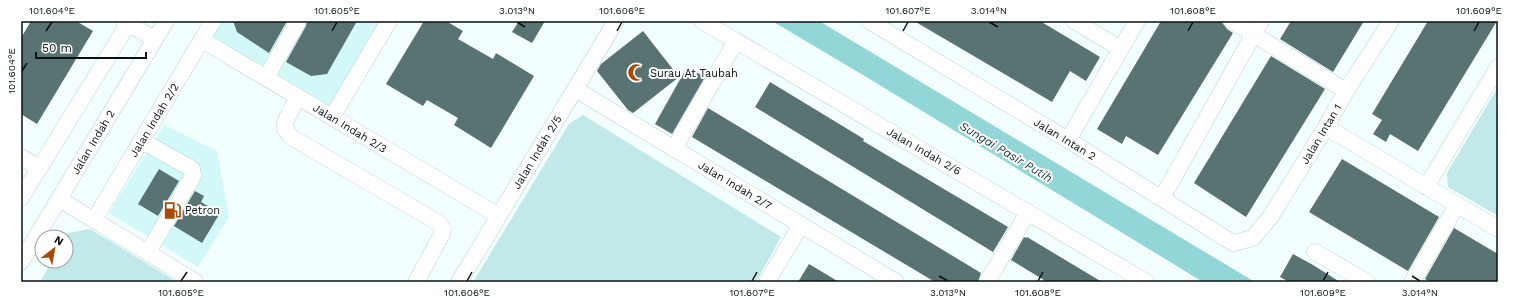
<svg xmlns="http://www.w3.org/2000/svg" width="1519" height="303" viewBox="0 0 1519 303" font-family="'Work Sans',sans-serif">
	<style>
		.built { fill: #d2f8f8 }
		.green { fill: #c1e9e9 }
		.water { fill: #93d6d7 }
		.building { fill: #597272 }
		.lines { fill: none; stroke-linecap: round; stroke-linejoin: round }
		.minor-casing { stroke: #b9d4d4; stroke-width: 17 }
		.minor { stroke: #fff; stroke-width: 16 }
		.ticks { fill: none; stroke: #071111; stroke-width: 1.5 }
		.labels { text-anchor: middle; stroke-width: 4; stroke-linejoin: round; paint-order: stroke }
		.poi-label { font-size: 11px; fill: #071111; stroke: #fff; text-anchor: start }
		.street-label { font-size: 11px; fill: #071111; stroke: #fff }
		.water-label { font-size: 12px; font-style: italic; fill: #123434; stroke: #fff }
		.neatline { fill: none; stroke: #071111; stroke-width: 1.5 }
		.ticks-label { font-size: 10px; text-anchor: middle; fill: #071111 }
	</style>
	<rect width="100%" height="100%" fill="#f3fefe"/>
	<path class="built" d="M220 21H382L330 109 209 38Z
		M164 125 217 151 229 217 198 267 109 213Z"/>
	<path class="green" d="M1498 87V216L1448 187 1447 173Z
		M583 115 781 237 756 282H473L569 124Z
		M90 229 177 282H40L52 261H66V238L68 233Z"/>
	<path class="water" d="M772 21H819L1255 282H1203L863 75Z"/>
	<path class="building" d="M31 21H76L93 31 37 124 21 114V38Z
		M233 21H287L269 53 237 32Z
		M307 21H357L327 74 311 76 286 62 306 26Z
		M424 21H446L463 31 458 39 493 59 496 53 534 76 491 148 454 125 458 118 427 100 423 106 386 84Z
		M519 21H545L532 43 512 32Z
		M914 21H1040L1100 57 1086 81 1070 71 1052 102Z
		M1161 21H1221L1227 29 1233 33 1158 155 1126 136 1122 144 1097 129Z
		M1291 21H1364L1333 72 1280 39Z
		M1428 21H1497L1418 151 1390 134 1386 142 1373 134 1382 120 1372 114Z
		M643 31 679 77 633 113 628 110 597 71 601 64Z
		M1271 56 1325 89 1246 217 1194 183Z
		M687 67 705 77 672 134 655 124Z
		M770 82 864 139 863 141 1008 227 993 252 755 107Z
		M708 108 981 273 978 282H935L692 137Z
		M1342 159 1439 217 1408 271 1309 212Z
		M159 169 179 181 158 216 138 204Z
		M195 191 204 196 201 202 220 213 202 243 174 226Z
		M1454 228 1498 254V282H1430L1425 279Z
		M1024 237 1026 238 1027 237 1102 282H1047L1011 260Z
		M1293 254 1313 265 1340 282H1289L1280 277Z
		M809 264 839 282H798Z"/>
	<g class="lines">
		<defs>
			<path id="minor" d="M124 21 154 39
				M702 21 1146 282
				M869 21 1068 140 1233 243 1253 238 1271 216 1326 127 1346 91 1391 21
				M1074 21 1121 49
				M1232 21 1346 91
				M202 40 499 216
				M266 78 298 21
				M575 89 896 282
				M298 97 285 122V129L291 137 439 223 443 229 442 234 416 282
				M332 117 389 21
				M1326 127 1498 229
				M1068 140 1137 21
				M142 141 187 166 192 169 193 176 148 252
				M674 149 736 41
				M21 157 39 168
				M1426 187 1498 67
				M21 198 128 24
				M1162 198 1261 21
				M59 199 196 282
				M94 220 213 21
				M1315 252 1367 282
				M21 262 166 21
				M459 282 616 21
				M767 282 801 225
				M987 282 1028 212
				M1412 282 1457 205"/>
		</defs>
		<use href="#minor" class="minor-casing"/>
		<use href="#minor" class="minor"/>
	</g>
	<path class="ticks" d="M517 22 525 27M989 22 998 27M46 31 52 22M332 31 337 22M617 31 622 22M903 31 908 22M1188 31 1193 22M1474 31 1479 22M22 71 27 63M939 276 948 281M1412 276 1420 281M181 281 187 272M467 281 472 272M752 281 757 272M1038 281 1043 272M1323 281 1328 272"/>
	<defs>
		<symbol id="mosque-bare" viewBox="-9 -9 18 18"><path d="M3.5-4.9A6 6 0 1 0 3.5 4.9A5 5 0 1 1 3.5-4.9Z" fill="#ab4905" stroke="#fff" stroke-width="2.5" paint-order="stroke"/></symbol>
		<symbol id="fuel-bare" viewBox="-9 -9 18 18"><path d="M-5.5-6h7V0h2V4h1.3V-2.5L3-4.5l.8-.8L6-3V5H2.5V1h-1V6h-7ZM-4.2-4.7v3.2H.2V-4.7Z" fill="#ab4905" stroke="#fff" stroke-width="2.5" paint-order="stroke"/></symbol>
	</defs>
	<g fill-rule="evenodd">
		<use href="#mosque-bare" x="624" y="60" width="25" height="25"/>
		<use href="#fuel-bare" x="160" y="198" width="25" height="25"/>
	</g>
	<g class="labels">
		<g class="poi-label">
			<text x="650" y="77">Surau At Taubah</text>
			<text x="185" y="214">Petron</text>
		</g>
		<g class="street-label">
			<text transform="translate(154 120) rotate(-59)" y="4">Jalan Indah 2/2</text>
			<text transform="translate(350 128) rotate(31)" y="4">Jalan Indah 2/3</text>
			<text transform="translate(1321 134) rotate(-59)" y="4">Jalan Intan 1</text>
			<text transform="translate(1065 139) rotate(31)" y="4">Jalan Intan 2</text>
			<text transform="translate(93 142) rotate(-59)" y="4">Jalan Indah 2</text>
			<text transform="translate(924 151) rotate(30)" y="4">Jalan Indah 2/6</text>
			<text transform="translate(537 152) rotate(-59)" y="4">Jalan Indah 2/5</text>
			<text transform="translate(735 185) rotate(31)" y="4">Jalan Indah 2/7</text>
		</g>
		<g class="water-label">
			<text transform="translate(1006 152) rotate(31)" y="4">Sungai Pasir Putih</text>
		</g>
	</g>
	<rect width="1519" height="303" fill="none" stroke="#ffffff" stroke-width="44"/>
	<g transform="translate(54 249) rotate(31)"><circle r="19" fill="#ffffff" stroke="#9ca0a0"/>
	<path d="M0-3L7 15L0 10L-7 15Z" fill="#ab4905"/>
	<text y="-6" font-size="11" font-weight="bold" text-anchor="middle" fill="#071111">N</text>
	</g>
	<path d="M36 52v6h110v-6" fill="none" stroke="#071111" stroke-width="2"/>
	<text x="42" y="52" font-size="12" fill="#071111" stroke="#ffffff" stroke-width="3" paint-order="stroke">50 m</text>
	<rect x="22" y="22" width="1475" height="259" class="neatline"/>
	<g class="ticks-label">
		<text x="52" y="14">101.604°E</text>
		<text x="337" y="14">101.605°E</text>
		<text x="517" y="14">3.013°N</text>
		<text x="622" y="14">101.606°E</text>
		<text x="908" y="14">101.607°E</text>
		<text x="989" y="14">3.014°N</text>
		<text x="1193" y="14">101.608°E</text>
		<text x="1479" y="14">101.609°E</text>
		<text transform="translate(11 71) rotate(-90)" y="4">101.604°E</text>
		<text x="181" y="296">101.605°E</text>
		<text x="467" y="296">101.606°E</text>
		<text x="752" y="296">101.607°E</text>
		<text x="948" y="296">3.013°N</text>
		<text x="1038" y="296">101.608°E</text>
		<text x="1323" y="296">101.609°E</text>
		<text x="1420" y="296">3.014°N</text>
	</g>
</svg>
